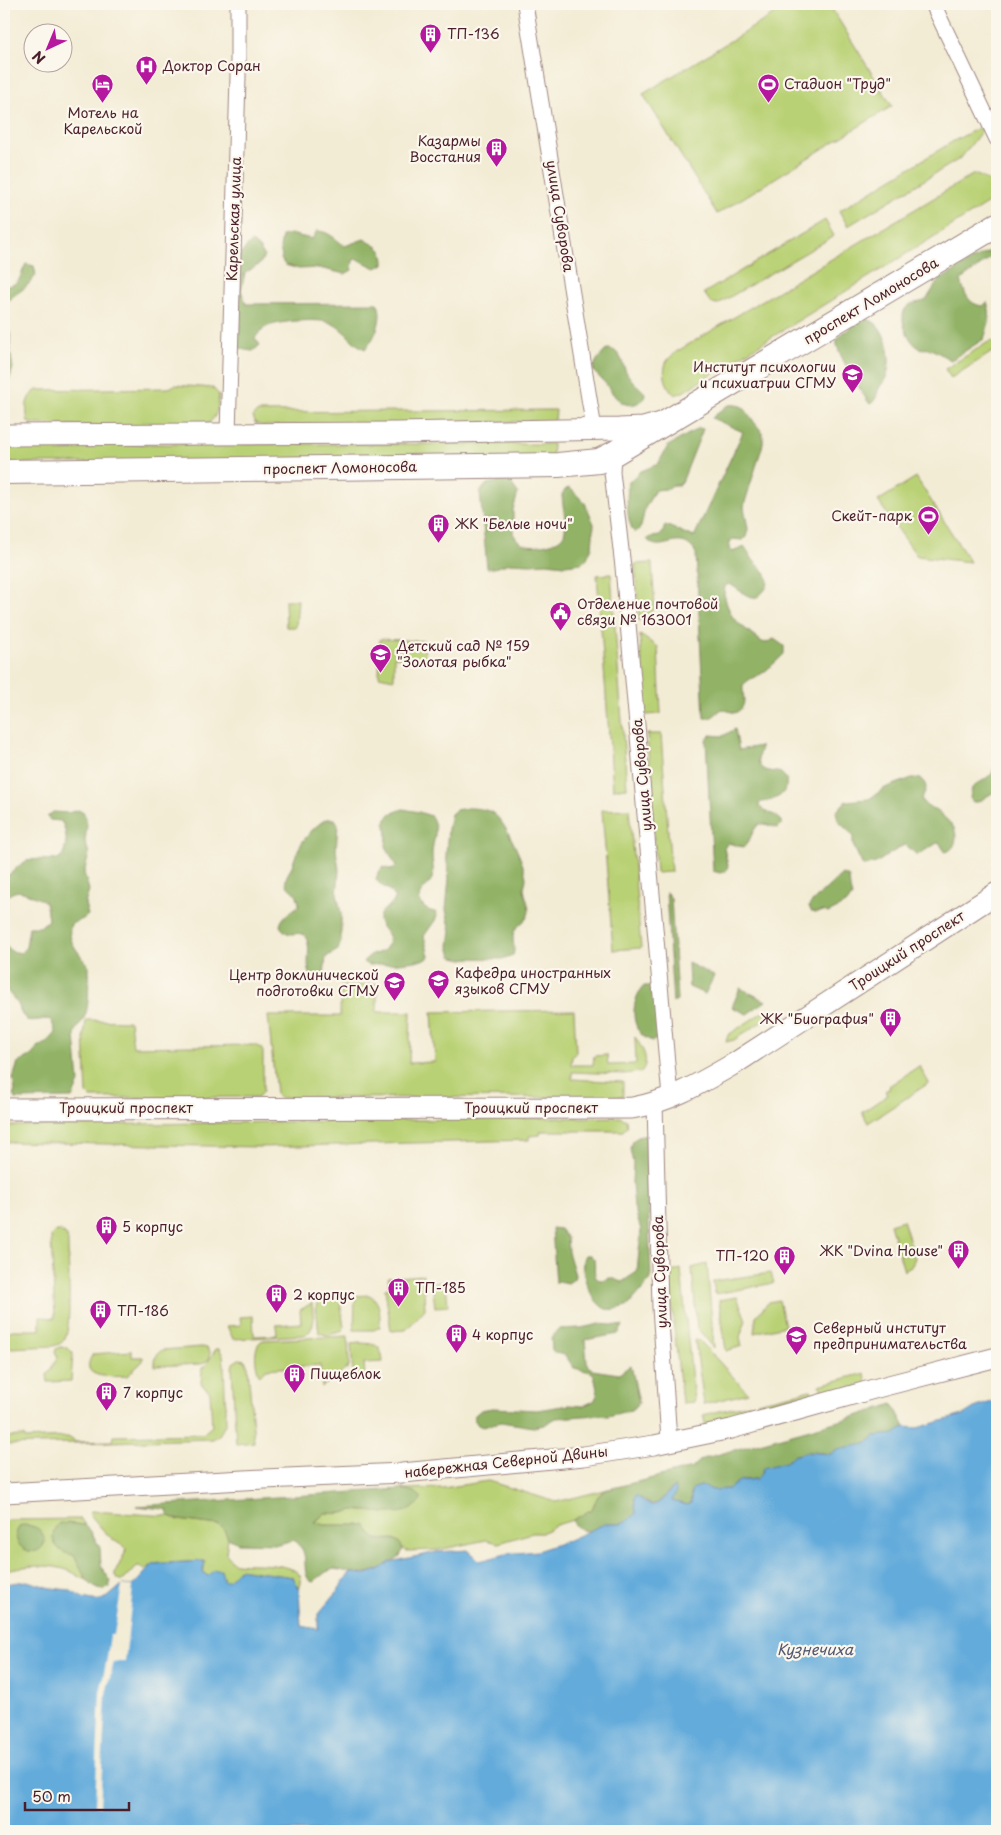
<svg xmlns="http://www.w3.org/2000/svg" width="1001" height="1835" viewBox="0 0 1001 1835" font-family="'Playpen Sans',sans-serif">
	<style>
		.green { fill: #b9d175; stroke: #827850 }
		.forest { fill: #92b366; stroke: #6e6948 }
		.water { fill: #64abdb; stroke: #576583 }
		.pier { fill: #f3ecd5 }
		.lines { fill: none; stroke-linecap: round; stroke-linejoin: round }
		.minor-casing { stroke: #9e8680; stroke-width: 17 }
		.tertiary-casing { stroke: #9e8680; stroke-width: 21 }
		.secondary-casing { stroke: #9e8680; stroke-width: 23 }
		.primary-casing { stroke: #9e8680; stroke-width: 26 }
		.minor { stroke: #fff; stroke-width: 15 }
		.tertiary { stroke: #fff; stroke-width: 19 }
		.secondary { stroke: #fff; stroke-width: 21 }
		.primary { stroke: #fff; stroke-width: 24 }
		.labels { text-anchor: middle; stroke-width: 4.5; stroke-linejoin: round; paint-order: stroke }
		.poi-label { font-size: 14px; fill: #4a1f2b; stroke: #fbf7ec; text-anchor: start }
		.street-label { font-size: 14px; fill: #4a1f2b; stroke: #fbf7ec }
		.water-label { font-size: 15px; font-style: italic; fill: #545771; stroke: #fbf7ec }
	</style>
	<rect width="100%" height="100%" fill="#fbf7ec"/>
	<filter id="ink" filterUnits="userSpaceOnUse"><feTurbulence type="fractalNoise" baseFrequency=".02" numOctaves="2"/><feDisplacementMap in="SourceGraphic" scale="10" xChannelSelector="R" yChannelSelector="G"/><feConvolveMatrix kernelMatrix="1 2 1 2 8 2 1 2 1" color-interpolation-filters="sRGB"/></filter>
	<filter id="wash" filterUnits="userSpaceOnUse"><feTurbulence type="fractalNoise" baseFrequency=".0096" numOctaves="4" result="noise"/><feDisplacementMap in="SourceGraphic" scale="20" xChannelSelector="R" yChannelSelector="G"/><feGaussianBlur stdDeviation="1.12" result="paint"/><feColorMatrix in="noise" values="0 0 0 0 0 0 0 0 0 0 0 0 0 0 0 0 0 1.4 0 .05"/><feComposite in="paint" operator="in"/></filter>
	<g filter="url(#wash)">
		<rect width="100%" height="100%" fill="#f3ecd5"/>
		<path class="green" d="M791 4H829L892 106 717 214 643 94Z
			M982 126 983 129 961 158 848 226 839 211 952 142Z
			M974 174C987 179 994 182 994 198L990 202 683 392 675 395C666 387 661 372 667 361 669 358 673 355 676 352Z
			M825 220 834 236 718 304 711 303 704 293Z
			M990 341 997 343V349L951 378 945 369Z
			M175 385 213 388 219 395C217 415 217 419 199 429L34 424 28 422C26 409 24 398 37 390L169 388Z
			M556 410 555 421 263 426 255 423 253 416 258 412Z
			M4 444H553L552 462 4 463Z
			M916 477 970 562 917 556 878 501Z
			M652 563 655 608 639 621 635 564Z
			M611 574 627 788 613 789 597 575Z
			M285 600H298L296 627H286Z
			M640 635 658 647 661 714 644 715Z
			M380 639 424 641 425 658 394 657V679L379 676Z
			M647 734H661L671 872 656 873Z
			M629 809 641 948 613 950 602 810Z
			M377 984V1012H411L409 1063 435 1062 432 1012 574 1010 576 1052 572 1057 571 1065H593L594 1056 607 1055 608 1065 636 1064 635 1037C642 1048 651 1060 641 1072L623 1074 572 1072V1079L623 1082V1096L621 1097 278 1098 276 1094 268 1016H340L341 986Z
			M766 1010 770 1016 734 1040 726 1042 728 1035Z
			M86 1020 130 1021 133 1047 254 1045 261 1048 263 1052V1091L258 1097 91 1098 87 1094 84 1036Z
			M919 1066 929 1083 868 1123 862 1112 888 1095 885 1091 890 1088 889 1086Z
			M620 1117 626 1120 627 1127 623 1131H541L540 1135 529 1136V1140L259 1147 4 1142V1126Z
			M903 1220 915 1258 911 1267 904 1271 890 1224Z
			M60 1231 67 1236 68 1243C68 1261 72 1325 65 1338 63 1343 58 1345 53 1346L10 1348C4 1344 4 1337 8 1332L12 1330H40V1317L55 1318 51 1237 54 1232Z
			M707 1264 714 1348 697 1328 692 1268Z
			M681 1269 694 1402 682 1403 669 1279 672 1272Z
			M771 1273 774 1283 715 1294 713 1281Z
			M423 1275 425 1309 406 1330 391 1331 385 1289 390 1288 388 1278Z
			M446 1282 448 1306 435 1307 432 1283Z
			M369 1295C381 1300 380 1316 380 1327L374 1330H354L355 1296Z
			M325 1297 335 1298 340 1302 344 1327 341 1332 327 1335 319 1333 316 1307 318 1300Z
			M737 1297 746 1320 740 1337 742 1346 726 1351 719 1300Z
			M779 1300 785 1326 754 1333 756 1316 769 1302Z
			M312 1303C313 1316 317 1327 305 1335L233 1339 227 1326 241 1325 240 1317 253 1316 254 1336 277 1335 276 1325 301 1323 300 1310Z
			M348 1336 349 1367 322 1387 320 1365 266 1369 260 1376C255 1367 252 1345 263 1340Z
			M695 1340 700 1341 748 1393 704 1404Z
			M360 1343C376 1344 381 1344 383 1362L364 1363 365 1377 353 1378 351 1344Z
			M60 1347 68 1348 73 1353 71 1381 48 1382 47 1375 58 1357 55 1353 56 1349Z
			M202 1347 207 1348 210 1352 209 1359 202 1364 155 1366C155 1359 155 1355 162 1350Z
			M216 1349H219L223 1355 224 1364 226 1422 220 1434 213 1439 4 1445V1437L24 1436 25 1439 68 1437 76 1442 112 1441 113 1436 203 1434 212 1426 210 1392 201 1384 202 1368 205 1366Z
			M132 1351V1357H143V1361L127 1376C113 1377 76 1380 93 1354Z
			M239 1359 245 1360 248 1366 254 1442 236 1444 232 1368 233 1363Z
			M865 1373 867 1384 823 1395 820 1385Z
			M811 1390 813 1396 763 1410 757 1402Z
			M753 1403 760 1412 706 1427 703 1415Z
			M488 1481 556 1502 613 1488 605 1490 598 1496 595 1505 589 1512 573 1520 556 1525 542 1533H532L499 1543 486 1540 438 1550 406 1551 395 1539H375L365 1525H325L315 1523 325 1513H342L354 1510 388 1513 410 1491 402 1489 443 1488Z
			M90 1511 169 1516 179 1520 219 1525 224 1529 228 1538 226 1553 232 1562C246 1567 314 1557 299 1589L293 1577 239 1570 228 1580 223 1581 222 1578 212 1573 208 1576C201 1573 205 1567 205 1561L160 1563 153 1564 145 1570 139 1566H137L124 1580H119L115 1576V1573L127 1549C121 1544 115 1542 110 1537 102 1530 97 1522 90 1515Z
			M81 1519 85 1525 66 1523 53 1537 58 1547 76 1557 78 1564 87 1580C81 1578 76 1574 70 1571 49 1563 26 1566 4 1570V1522L7 1520Z"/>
		<path class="forest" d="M317 231C329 231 336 240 345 246L364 239C376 247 384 246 384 264L376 268 357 259 353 260 352 270 345 274 319 268 299 269 285 265 281 259 282 256 280 249 282 236 290 234 312 239Z
			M252 242 259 248 264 256 260 264 245 273 241 290 246 304 377 303C385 316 375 339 365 349 351 343 345 329 331 323 320 318 277 321 266 327 261 330 258 334 255 338L260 345 253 351 245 350 237 347 236 262 246 247Z
			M997 249V253L961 280C964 292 968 305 983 306L987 302C992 314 988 327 984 339L951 360C944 357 936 350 929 349 925 348 922 350 918 347 908 341 896 315 908 306 913 302 921 303 926 300L937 283 940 280 979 256Z
			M26 264 34 266 36 275C25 291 16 292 4 304V282L5 286C22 285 19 276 26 264Z
			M865 319C885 321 892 355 888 371 887 378 883 382 879 388 876 395 877 400 870 404 863 395 833 348 837 340 840 333 858 323 865 319Z
			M4 326H7L10 334V351L13 368 8 384 4 385Z
			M607 349C622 349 622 366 628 375 632 382 640 387 645 393L644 399C626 413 616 399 606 384 602 380 598 376 594 372L593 369 597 360Z
			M729 405C744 404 744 408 752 419 759 430 764 429 763 444L745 502 744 507 748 529 746 537 742 540 733 539 730 542 729 549 732 552 745 547C748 551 750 556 753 560 762 569 775 579 763 592 760 595 758 598 753 597 744 596 738 588 729 584L725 586 724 594 727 605 732 616 738 623 762 642 766 643 774 639 784 646V654C779 659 766 671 761 674 753 678 750 678 743 685 742 697 749 706 735 713L722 709C715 714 713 719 704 718L696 553C680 527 660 557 647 539L651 537 660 536 663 532 665 525 694 537 743 432 712 418 725 407Z
			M699 428 703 429 682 482 679 485H675L667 489 655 490 645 508 641 527 635 533C626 524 626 494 629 482L639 472 658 464 668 446Z
			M502 481 511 483 518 493 513 510V533C515 537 519 543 524 544 533 548 560 544 564 534 568 522 562 507 562 494L566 489 570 488 585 503 594 524 592 547 586 560 581 563 565 565 547 563 530 564 510 563 494 568H487L480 492 487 484Z
			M735 729 739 750 760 746C761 752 758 754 758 759 759 774 772 770 781 773L786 778C789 794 775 801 761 802L759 804 760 807C768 815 778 812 782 824L778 828 765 824H759C751 831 751 842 743 847L728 843 724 848 728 866 726 871 720 873 713 871 706 740 710 735 723 736Z
			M997 751V790L978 802H973L970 798 972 788 992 774 995 764Z
			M912 778 921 779C929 787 926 790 921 799 928 811 936 808 943 816 947 820 952 824 954 828 958 837 956 850 945 852L939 842 917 855 906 845 902 846 876 863 863 866 853 845V835L839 822 836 812 846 801 869 799 885 788Z
			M468 808C475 808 488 809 494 814 506 823 524 862 526 878 526 882 524 885 524 889 525 897 529 904 529 911 528 922 518 923 514 932 511 940 516 947 513 955L502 959 470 958 463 959 454 957 452 956 449 946 451 931 446 910 449 878 446 854 448 829 451 814 456 810Z
			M403 809 419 812 431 816C440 832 432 839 432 855 432 861 434 869 433 875 432 886 412 892 422 905 426 910 430 911 435 912L437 915 436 919 424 936 429 956 427 959C407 963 387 964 368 965L363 962C371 951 381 955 386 948 395 934 379 929 379 919 380 907 393 908 395 898 391 888 381 888 376 879L378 873 383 867 392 870 396 866 386 846 387 835 385 821 390 814Z
			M78 810 84 813 87 825 85 841 89 854 84 873 89 890 85 904 88 915 83 919 71 924C65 941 81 954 89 967V971C88 984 90 1006 84 1018 81 1025 76 1027 75 1035L79 1083 72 1098 16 1099 14 1094 15 1090 13 1078 18 1063 32 1055 38 1047 48 1042 56 1033 52 1022 49 1019 28 1021 22 1015 18 1004 4 987V944L11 951 21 953 26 947 29 927H40L48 920 46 906 43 900C31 897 19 885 8 896L4 925V877C13 874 18 864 27 861 38 857 49 862 60 859 68 848 68 832 61 821L50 820 47 817 53 812 68 813Z
			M327 819H335L338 824 336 850 339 870 337 894 341 913V941L338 950 326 957 324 974C320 978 317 979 311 977 304 964 313 949 305 935 295 930 290 940 280 926 281 916 293 911 299 905 298 889 288 892 286 882 285 877 289 873 291 868 294 862 295 856 298 850 303 839 316 824 327 819Z
			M842 874 849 877 850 889 852 896 847 903 832 911 828 913 824 911 815 913 811 911 809 906 812 902Z
			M666 892 671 898 677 1000 673 1002Z
			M688 963 714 976 705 994 689 987Z
			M644 986H651L656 993 658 1038 653 1041C630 1036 629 1001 644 986Z
			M740 988 766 1001 747 1014 732 1007Z
			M640 1136H646L651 1279 629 1305C623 1307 612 1311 606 1309 591 1303 577 1268 585 1255H590L594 1259C596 1265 591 1280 601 1280 608 1280 604 1278 610 1278 614 1278 617 1281 622 1282L637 1272 641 1230 634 1207 632 1183 633 1163 630 1149 632 1141Z
			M552 1228 560 1229 567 1238 568 1252 575 1275 574 1279 568 1283 558 1281 556 1283Z
			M600 1324 623 1326 618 1334 585 1340 587 1363 592 1370 619 1374 631 1365 639 1403 631 1410 608 1416 597 1415 556 1418 544 1425 534 1427 501 1422 483 1427 478 1425 474 1419V1416L481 1410 492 1408 537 1410 569 1405 583 1406 594 1401 598 1394 594 1375 591 1372 574 1368 565 1355 555 1353 552 1350 551 1338 559 1329 581 1328Z
			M893 1404 905 1427 895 1434 875 1436 866 1444 837 1449 831 1454 813 1452 792 1456 786 1462 761 1474 756 1479 743 1480 736 1483 729 1489 713 1490 701 1486 691 1492V1503L688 1505 672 1501 675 1487C661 1494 659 1515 640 1497L635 1506 636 1513C625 1529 617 1521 603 1525 599 1526 596 1529 592 1530 584 1533 575 1528 573 1520L592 1509 598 1496 605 1490 692 1468 702 1459 857 1416Z
			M402 1489 415 1492 422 1498C411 1521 376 1511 356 1510 351 1510 346 1513 341 1513 336 1514 330 1513 325 1513L315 1522 325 1525H365C369 1529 370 1535 375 1538 385 1545 397 1531 403 1550L400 1556 379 1570 361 1574 334 1569 326 1572 313 1582C301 1578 308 1559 302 1549 300 1546 297 1544 294 1540L278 1544 238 1543 228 1538 224 1530 219 1525 179 1520 169 1516 168 1510 164 1509 136 1506Z
			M59 1523 85 1525 90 1530 100 1548 101 1567 111 1581 109 1587 103 1590C86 1588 81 1567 74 1555 56 1554 46 1536 59 1523Z
			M21 1525C34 1525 43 1528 45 1542 36 1565 4 1542 21 1525Z"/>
		<path class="water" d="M997 1400V1831H4V1584L27 1581 51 1588 69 1590 83 1598 98 1601 108 1597 122 1585 133 1586 153 1564 205 1561 203 1571 205 1574 208 1576 214 1570H221L224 1581 228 1580 239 1569 293 1577 299 1589 301 1626 318 1629V1614L336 1593 350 1573 366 1574 379 1570 390 1562 437 1552 468 1550 480 1561 506 1554 537 1551 564 1542 604 1524H620L627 1521 636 1513 634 1498 636 1495C640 1497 642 1501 646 1503 659 1511 666 1491 676 1487V1492L672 1501 688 1505 691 1503V1492L694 1488 701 1486 713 1490 729 1489 739 1481 756 1479 761 1474 763 1468 786 1462 792 1456 808 1452 831 1454 837 1449 866 1444 875 1436 895 1434 905 1427 917 1428 963 1415 974 1408Z"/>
		<path class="pier" d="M122 1585 133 1586 125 1662H114L106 1693 100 1807 95 1806 100 1693 107 1658 110 1635H114Z"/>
	</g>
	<g filter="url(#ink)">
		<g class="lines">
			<defs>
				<path id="minor" d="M525 4 594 429
					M933 4 997 139
					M228 434 238 77V4
					M613 454 612 472 623 567 670 1097
					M655 1103 660 1307 669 1440"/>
				<path id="tertiary" d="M4 1493 264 1479 402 1473 584 1456 654 1445 731 1429 881 1387 997 1357"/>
				<path id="secondary" d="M4 435 398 433 619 429 643 428 661 423
					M4 1109 632 1108C670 1102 704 1081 737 1062L997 893"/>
				<path id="primary" d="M4 472 558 465 599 461 613 454 997 225"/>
			</defs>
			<use href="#minor" class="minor-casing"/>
			<use href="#tertiary" class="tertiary-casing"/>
			<use href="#secondary" class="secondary-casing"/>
			<use href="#primary" class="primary-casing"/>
			<use href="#minor" class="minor"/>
			<use href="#tertiary" class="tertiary"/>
			<use href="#secondary" class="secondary"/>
			<use href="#primary" class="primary"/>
		</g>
	</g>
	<defs>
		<symbol id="building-pin" viewBox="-11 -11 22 30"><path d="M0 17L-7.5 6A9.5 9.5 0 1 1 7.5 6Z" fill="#b5179e" stroke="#fbf7ec"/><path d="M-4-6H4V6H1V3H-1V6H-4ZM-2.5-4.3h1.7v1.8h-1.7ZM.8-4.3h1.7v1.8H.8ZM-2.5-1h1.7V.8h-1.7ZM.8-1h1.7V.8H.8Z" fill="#fff"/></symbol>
		<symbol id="hospital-pin" viewBox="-11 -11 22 30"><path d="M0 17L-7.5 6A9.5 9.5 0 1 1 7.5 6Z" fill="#b5179e" stroke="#fbf7ec"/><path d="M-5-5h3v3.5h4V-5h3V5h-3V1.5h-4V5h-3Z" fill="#fff"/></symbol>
		<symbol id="stadium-pin" viewBox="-11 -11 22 30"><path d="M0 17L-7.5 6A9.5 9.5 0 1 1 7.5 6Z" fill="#b5179e" stroke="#fbf7ec"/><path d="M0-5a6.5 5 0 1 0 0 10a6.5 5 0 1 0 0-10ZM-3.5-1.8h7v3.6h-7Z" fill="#fff"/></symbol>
		<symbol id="hotel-pin" viewBox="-11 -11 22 30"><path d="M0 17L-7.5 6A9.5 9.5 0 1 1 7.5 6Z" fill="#b5179e" stroke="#fbf7ec"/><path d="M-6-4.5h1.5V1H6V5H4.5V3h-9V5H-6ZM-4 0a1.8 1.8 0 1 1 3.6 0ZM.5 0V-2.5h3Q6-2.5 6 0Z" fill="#fff"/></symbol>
		<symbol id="university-pin" viewBox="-11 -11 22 30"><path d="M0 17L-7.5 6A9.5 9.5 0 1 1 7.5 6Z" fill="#b5179e" stroke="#fbf7ec"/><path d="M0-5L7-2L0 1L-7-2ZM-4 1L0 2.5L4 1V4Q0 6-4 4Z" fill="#fff"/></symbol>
		<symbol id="civic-pin" viewBox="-11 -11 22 30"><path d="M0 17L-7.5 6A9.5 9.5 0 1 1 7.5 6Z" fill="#b5179e" stroke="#fbf7ec"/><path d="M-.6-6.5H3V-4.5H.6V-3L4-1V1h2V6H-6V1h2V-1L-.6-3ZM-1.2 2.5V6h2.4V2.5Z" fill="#fff"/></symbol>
		<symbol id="school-pin" viewBox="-11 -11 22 30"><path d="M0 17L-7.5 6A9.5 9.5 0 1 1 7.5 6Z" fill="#b5179e" stroke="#fbf7ec"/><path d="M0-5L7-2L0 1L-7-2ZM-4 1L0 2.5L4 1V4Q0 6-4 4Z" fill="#fff"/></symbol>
	</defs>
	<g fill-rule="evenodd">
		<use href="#building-pin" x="418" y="22" width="25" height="34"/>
		<use href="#hospital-pin" x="134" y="54" width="25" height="34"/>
		<use href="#stadium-pin" x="756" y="72" width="25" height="34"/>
		<use href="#hotel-pin" x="90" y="72" width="25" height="34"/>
		<use href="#building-pin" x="484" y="136" width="25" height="34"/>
		<use href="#university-pin" x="840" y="362" width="25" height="34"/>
		<use href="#stadium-pin" x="916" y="504" width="25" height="34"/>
		<use href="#building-pin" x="426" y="512" width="25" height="34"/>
		<use href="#civic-pin" x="548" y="600" width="25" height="34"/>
		<use href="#school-pin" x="368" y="642" width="25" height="34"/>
		<use href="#university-pin" x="426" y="968" width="25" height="34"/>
		<use href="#university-pin" x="382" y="970" width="25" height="34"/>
		<use href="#building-pin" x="878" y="1006" width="25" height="34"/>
		<use href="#building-pin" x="94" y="1214" width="25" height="34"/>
		<use href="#building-pin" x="946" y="1238" width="25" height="34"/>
		<use href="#building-pin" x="772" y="1244" width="25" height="34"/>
		<use href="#building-pin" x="386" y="1276" width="25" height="34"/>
		<use href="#building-pin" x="264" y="1282" width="25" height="34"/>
		<use href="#building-pin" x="88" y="1298" width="25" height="34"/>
		<use href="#building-pin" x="444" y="1322" width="25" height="34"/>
		<use href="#university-pin" x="784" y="1324" width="25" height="34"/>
		<use href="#building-pin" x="282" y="1362" width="25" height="34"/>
		<use href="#building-pin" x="94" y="1380" width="25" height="34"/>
	</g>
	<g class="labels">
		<g class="poi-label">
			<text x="447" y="39">ТП-136</text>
			<text x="163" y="71">Доктор Соран</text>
			<text x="784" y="89">Стадион "Труд"</text>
			<text x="103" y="118" text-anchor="middle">Мотель на<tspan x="103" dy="16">Карельской</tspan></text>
			<text x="481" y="146" text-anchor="end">Казармы<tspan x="481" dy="16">Восстания</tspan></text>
			<text x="836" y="372" text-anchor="end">Институт психологии<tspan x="836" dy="16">и психиатрии СГМУ</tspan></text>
			<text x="912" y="521" text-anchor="end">Скейт-парк</text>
			<text x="455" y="529">ЖК "Белые ночи"</text>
			<text x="577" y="609">Отделение почтовой<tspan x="577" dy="16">связи № 163001</tspan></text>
			<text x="397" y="651">Детский сад № 159<tspan x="397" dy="16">"Золотая рыбка"</tspan></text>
			<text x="455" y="978">Кафедра иностранных<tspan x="455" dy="16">языков СГМУ</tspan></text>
			<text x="379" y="980" text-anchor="end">Центр доклинической<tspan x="379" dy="16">подготовки СГМУ</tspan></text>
			<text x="874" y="1024" text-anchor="end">ЖК "Биография"</text>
			<text x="122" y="1232">5 корпус</text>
			<text x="943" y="1256" text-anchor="end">ЖК "Dvina House"</text>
			<text x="769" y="1261" text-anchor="end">ТП-120</text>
			<text x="415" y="1293">ТП-185</text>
			<text x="293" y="1300">2 корпус</text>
			<text x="117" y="1316">ТП-186</text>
			<text x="813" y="1333">Северный институт<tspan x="813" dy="16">предпринимательства</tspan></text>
			<text x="472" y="1340">4 корпус</text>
			<text x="310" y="1379">Пищеблок</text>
			<text x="123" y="1398">7 корпус</text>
		</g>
		<g class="street-label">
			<text transform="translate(560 216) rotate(81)" y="5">улица Суворова</text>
			<text transform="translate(234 219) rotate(-88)" y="5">Карельская улица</text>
			<text transform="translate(871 301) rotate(-31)" y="5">проспект Ломоносова</text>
			<text transform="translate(340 468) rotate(-1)" y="5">проспект Ломоносова</text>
			<text transform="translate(642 775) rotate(-95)" y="5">улица Суворова</text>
			<text transform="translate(907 951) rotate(-33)" y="5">Троицкий проспект</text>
			<text x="126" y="1113">Троицкий проспект</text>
			<text x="531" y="1113">Троицкий проспект</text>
			<text transform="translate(660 1272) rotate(-92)" y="5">улица Суворова</text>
			<text transform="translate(506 1462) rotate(-6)" y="5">набережная Северной Двины</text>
		</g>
		<g class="water-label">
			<text x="815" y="1655">Кузнечиха</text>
		</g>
	</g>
	<rect width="1001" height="1835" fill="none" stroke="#fbf7ec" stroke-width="20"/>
	<g transform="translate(48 48) rotate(224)"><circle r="24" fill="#fbf7ec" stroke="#b4a19f"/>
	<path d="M0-4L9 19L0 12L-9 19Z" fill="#b5179e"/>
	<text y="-8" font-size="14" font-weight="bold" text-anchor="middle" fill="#4a1f2b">N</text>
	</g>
	<path d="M25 1802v8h104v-8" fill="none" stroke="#4a1f2b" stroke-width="2.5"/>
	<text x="32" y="1802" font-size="15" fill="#4a1f2b" stroke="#fbf7ec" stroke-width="4" paint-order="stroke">50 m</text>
</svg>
